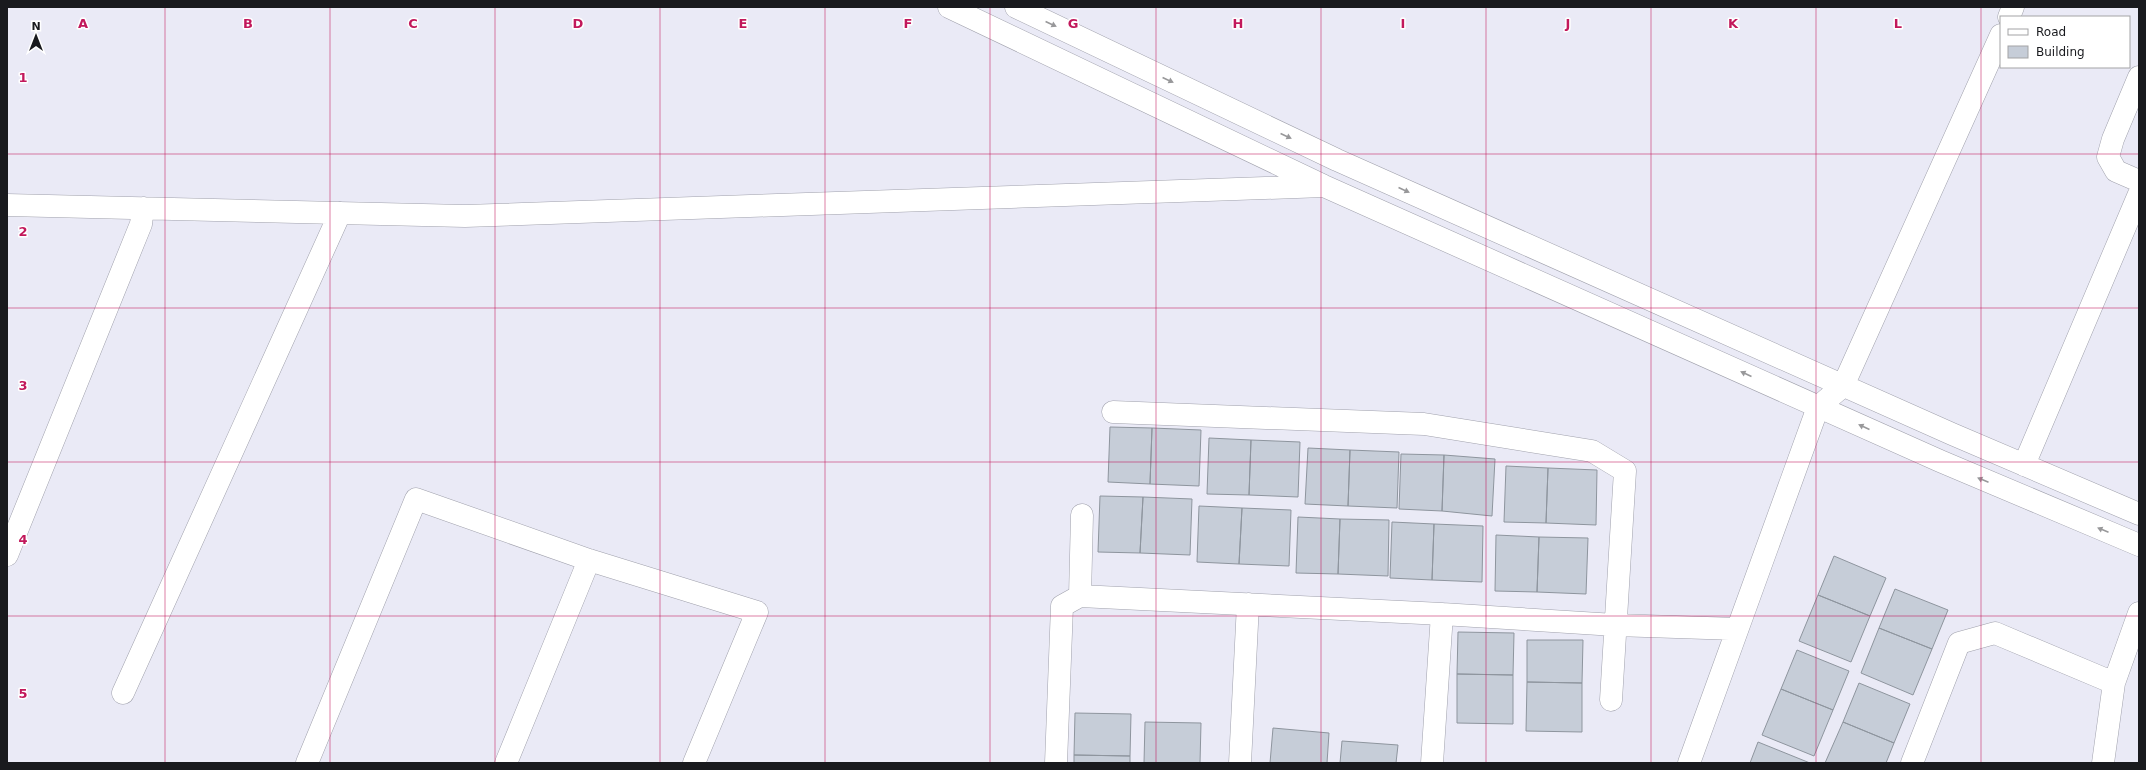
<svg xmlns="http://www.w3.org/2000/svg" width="2146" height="770" viewBox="0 0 2146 770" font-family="'DejaVu Sans',sans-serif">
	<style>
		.building { fill: #c6cdd8; stroke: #8e959e }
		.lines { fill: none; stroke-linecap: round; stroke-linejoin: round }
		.minor-casing { stroke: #a0a1ac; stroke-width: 23 }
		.minor { stroke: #fff; stroke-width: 22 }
		.oneway { fill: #98989a }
		.grid { fill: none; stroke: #c2185b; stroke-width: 1; stroke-opacity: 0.55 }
		.grid-label { font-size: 13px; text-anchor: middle; font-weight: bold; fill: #c2185b; stroke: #fff; stroke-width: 3; stroke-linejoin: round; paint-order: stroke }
	</style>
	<rect width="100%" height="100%" fill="#eaeaf6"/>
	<path class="building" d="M1110 427 1152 428 1150 484 1108 482Z
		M1152 428 1201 430 1199 486 1150 484Z
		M1209 438 1251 440 1249 495 1207 494Z
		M1251 440 1300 442 1298 497 1249 495Z
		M1308 448 1350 450 1348 506 1305 504Z
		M1350 450 1399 452 1397 508 1348 506Z
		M1401 454 1444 455 1442 511 1399 509Z
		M1444 455 1495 459 1492 516 1442 511Z
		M1506 466 1548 468 1546 523 1504 522Z
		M1548 468 1597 470 1596 525 1546 523Z
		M1100 496 1143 497 1140 553 1098 552Z
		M1143 497 1192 499 1190 555 1140 553Z
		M1199 506 1242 508 1239 564 1197 562Z
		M1242 508 1291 510 1289 566 1239 564Z
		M1298 517 1340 519 1338 574 1296 573Z
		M1340 519 1389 520 1388 576 1338 574Z
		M1392 522 1434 524 1432 580 1390 578Z
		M1434 524 1483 526 1482 582 1432 580Z
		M1496 535 1539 537 1537 592 1495 591Z
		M1539 537 1588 538 1586 594 1537 592Z
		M1834 556 1886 578 1870 616 1818 595Z
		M1895 589 1948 610 1932 649 1879 628Z
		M1818 595 1870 616 1851 662 1799 641Z
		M1879 628 1932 649 1913 695 1861 673Z
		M1458 632 1514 633 1513 675 1457 674Z
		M1527 640H1583L1582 683 1527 682Z
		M1797 650 1849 671 1833 710 1781 689Z
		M1457 674 1513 675V724L1457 723Z
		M1527 682 1582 683V732L1526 731Z
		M1859 683 1910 704 1894 743 1843 722Z
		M1781 689 1833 710 1814 756 1762 735Z
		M1075 713 1131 714 1130 756 1074 755Z
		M1145 722 1201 723 1200 763H1144Z
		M1843 722 1894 743 1886 763H1825Z
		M1273 728 1329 733 1327 763H1270Z
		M1342 741 1398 745 1396 763H1340Z
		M1758 742 1810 763H1750Z
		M1074 755 1130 756V763H1074Z"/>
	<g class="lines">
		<defs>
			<path id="minor" d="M949 7 1324 186 1940 461 2139 545
				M1016 7 1337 160 1952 434 2139 514
				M2009 17 2013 7
				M2139 77 2113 139 2108 157 2116 171 2139 181
				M7 205 465 216 1324 186
				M1113 412 1424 424 1592 451 1625 471 1611 700
				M2024 465 2139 194
				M7 555 141 224 143 208
				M1080 596 1082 515
				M123 693 340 213
				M307 763 416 499 589 560 757 612 694 763
				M506 763 589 560
				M1056 763 1062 606 1080 596 1442 614 1615 625 1737 629
				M1240 763 1248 604
				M1432 763 1442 614
				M1689 763 1818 407 1843 386 2001 35
				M1912 763 1959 643 1995 633 2114 683
				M2103 763 2114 683 2139 613"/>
		</defs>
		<use href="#minor" class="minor-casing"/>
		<use href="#minor" class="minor"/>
	</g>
	<defs><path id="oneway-solid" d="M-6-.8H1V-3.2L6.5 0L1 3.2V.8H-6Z"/></defs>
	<g class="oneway">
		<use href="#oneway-solid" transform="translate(1051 24) rotate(25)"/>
		<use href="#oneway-solid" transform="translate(1168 80) rotate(25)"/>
		<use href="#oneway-solid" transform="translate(1286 136) rotate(25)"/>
		<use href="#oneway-solid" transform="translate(1404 190) rotate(24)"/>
		<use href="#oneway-solid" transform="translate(1746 374) rotate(-156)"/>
		<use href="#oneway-solid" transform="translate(1864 427) rotate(-156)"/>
		<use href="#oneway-solid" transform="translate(1983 480) rotate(-157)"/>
		<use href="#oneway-solid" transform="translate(2103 530) rotate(-157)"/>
	</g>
	<path class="grid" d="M165 7V763M330 7V763M495 7V763M660 7V763M825 7V763M990 7V763M1156 7V763M1321 7V763M1486 7V763M1651 7V763M1816 7V763M1981 7V763M7 154H2139M7 308H2139M7 462H2139M7 616H2139"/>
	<g class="grid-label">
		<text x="83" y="28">A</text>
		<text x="248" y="28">B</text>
		<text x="413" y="28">C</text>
		<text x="578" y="28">D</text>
		<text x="743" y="28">E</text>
		<text x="908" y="28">F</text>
		<text x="1073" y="28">G</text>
		<text x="1238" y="28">H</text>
		<text x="1403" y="28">I</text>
		<text x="1568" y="28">J</text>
		<text x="1733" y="28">K</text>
		<text x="1898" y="28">L</text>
		<text x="23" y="82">1</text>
		<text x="23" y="236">2</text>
		<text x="23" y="390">3</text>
		<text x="23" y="544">4</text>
		<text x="23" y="698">5</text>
	</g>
	<rect width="2146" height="770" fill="none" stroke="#191a1e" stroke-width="16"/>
	<rect x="2000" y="16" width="130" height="52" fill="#ffffff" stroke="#a3a3a5"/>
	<rect x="2008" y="29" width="20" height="6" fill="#ffffff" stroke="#a3a3a5"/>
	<text x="2036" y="36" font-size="12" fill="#191a1e">Road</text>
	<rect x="2008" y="46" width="20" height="12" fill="#c6cdd8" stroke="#a3a3a5"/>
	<text x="2036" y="56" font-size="12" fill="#191a1e">Building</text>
	<g transform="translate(36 36)" stroke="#ffffff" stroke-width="3" paint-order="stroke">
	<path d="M0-3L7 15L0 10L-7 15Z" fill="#191a1e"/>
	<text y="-6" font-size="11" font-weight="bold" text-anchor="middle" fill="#191a1e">N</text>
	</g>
</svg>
